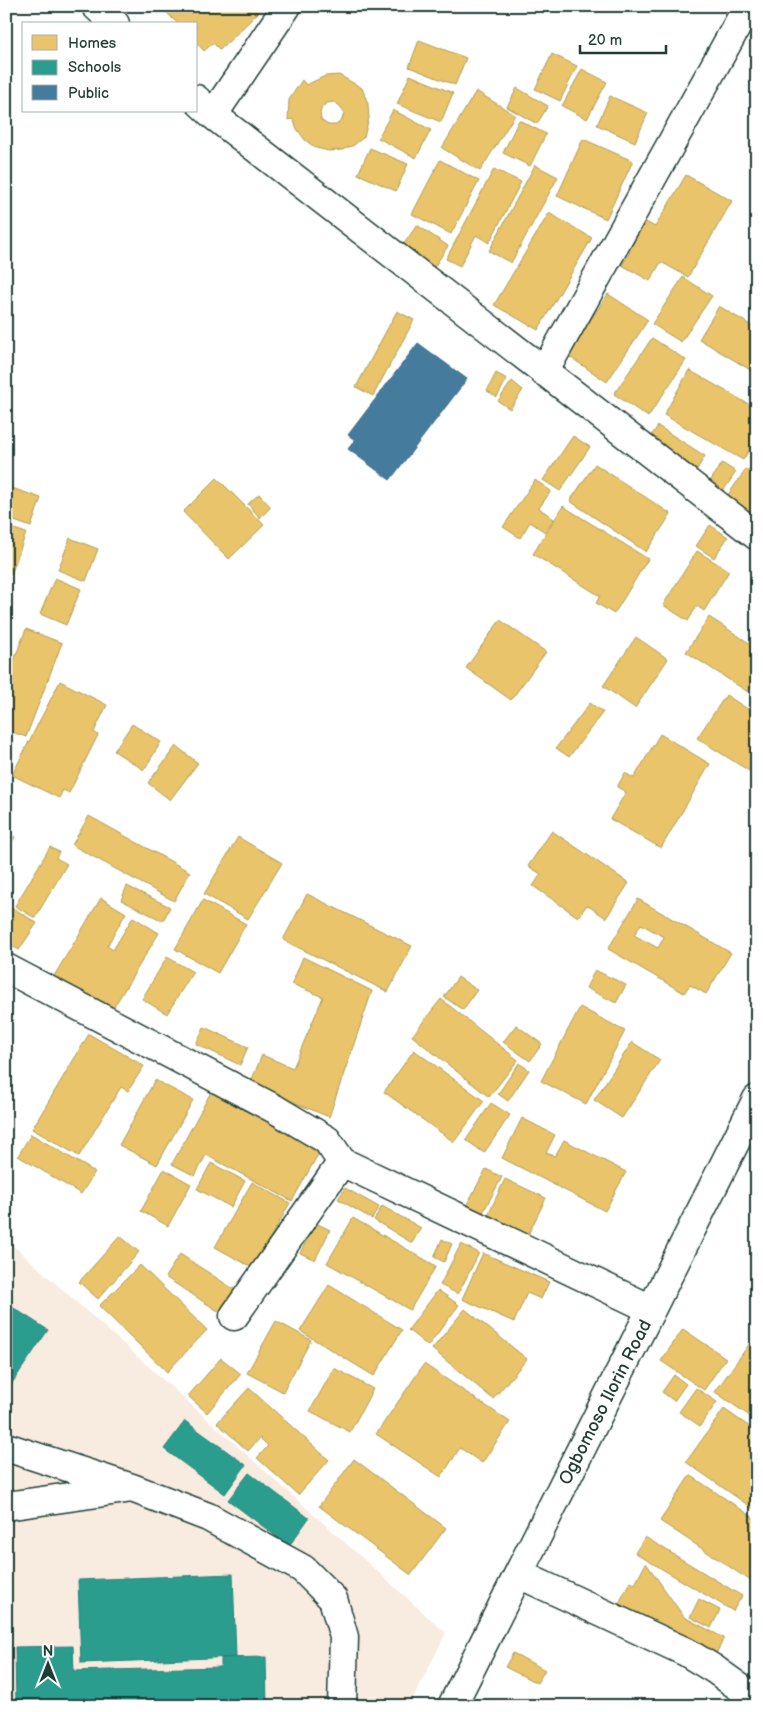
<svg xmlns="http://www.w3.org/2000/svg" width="763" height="1712" viewBox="0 0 763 1712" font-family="'Balsamiq Sans',sans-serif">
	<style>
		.built { fill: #f8ebe0 }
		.homes { fill: #e9c46a; stroke: #ac9c5a; fill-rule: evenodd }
		.schools { fill: #2a9d8f; stroke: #278074 }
		.public { fill: #457b9d; stroke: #3a687e }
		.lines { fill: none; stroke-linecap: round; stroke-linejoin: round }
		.minor-casing { stroke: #1f3d34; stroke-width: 31 }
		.highway-casing { stroke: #1f3d34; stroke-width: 31 }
		.minor { stroke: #fff; stroke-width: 28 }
		.highway { stroke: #fff; stroke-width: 28 }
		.labels { text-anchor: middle; stroke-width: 5; stroke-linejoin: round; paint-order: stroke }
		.street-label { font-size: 18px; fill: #1f3d34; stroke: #fff }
	</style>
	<rect width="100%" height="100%" fill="#fff"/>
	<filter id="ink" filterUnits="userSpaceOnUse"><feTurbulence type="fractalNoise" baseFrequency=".02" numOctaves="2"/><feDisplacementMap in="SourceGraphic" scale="10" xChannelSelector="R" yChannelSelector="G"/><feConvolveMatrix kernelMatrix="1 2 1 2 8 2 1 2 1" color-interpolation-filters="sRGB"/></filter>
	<g filter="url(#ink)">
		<path class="built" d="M6 1239 446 1633 409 1706H6Z"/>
		<path class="homes" d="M172 6H259L262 9 220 50 213 43 204 51 196 42V24H178L166 12Z
			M419 40 466 58 455 85 409 67Z
			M552 54 577 66 560 101 535 89Z
			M582 69 607 82 587 119 562 106Z
			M339 75 362 88 368 104 369 118 364 137 354 145 342 150 329 151 316 148 305 140 297 129 293 119 288 120 289 100 302 80 306 85 325 76ZM334 102 340 106 344 113 342 120 336 125H328L321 120 320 113 322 107 327 103Z
			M410 75 453 93 441 122 397 104Z
			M517 88 548 106 537 124 507 107Z
			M476 91 515 115 480 171 442 148Z
			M610 96 648 113 635 142 597 125Z
			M393 110 431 130 416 158 378 138Z
			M519 120 546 134 530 166 503 153Z
			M583 139 633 161 606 219 557 196Z
			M370 148 408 164 396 191 358 174Z
			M440 160 479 181 451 234 412 214Z
			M535 165 558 177 511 263 489 251Z
			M494 169 521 182 489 243 476 235 460 266 446 259Z
			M686 175 732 201 688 277 661 262 650 281 622 265 630 252 621 246 637 217 655 227Z
			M549 213 592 238 538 330 494 305Z
			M417 225 448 246 431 272 399 251Z
			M683 277 712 296 681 342 652 324Z
			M608 294 648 320 607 382 567 355Z
			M719 306 757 329V374L699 339Z
			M397 311 414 320 373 396 356 387Z
			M652 338 686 360 648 417 614 394Z
			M689 370 757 409V437L743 460 664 415Z
			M496 373 507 379 497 397 487 391Z
			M512 381 523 390 510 409 498 401Z
			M658 426 705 456 696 471 648 440Z
			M573 436 590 447 560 491 543 480Z
			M722 463 736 472 721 494 707 486Z
			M595 464 671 514 646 552 570 501Z
			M746 469 757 476V520L725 499Z
			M217 478 264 525 229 559 183 512Z
			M535 480 551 491 539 508 554 519 545 532 530 522 520 538 503 527Z
			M9 487 41 498 31 527 6 518V495Z
			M259 494 271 507 260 518 248 504Z
			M563 506 648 559 614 614 596 603 600 596 533 554Z
			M710 525 728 537 714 558 696 546Z
			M6 526 26 533 11 575 6 573Z
			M70 538 98 549 86 581 58 570Z
			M697 551 729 571 704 611 697 606 688 621 663 605Z
			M55 578 81 589 66 625 40 614Z
			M709 617 757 648V679L748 692 686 652Z
			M500 620 546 652 511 700 466 668Z
			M26 629 62 643 26 737 6 730V681Z
			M636 637 668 659 635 708 603 686Z
			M60 681 107 705 94 732 98 735 69 793 63 790 59 798 12 775Z
			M726 695 757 715V776L697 738Z
			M590 703 603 712 569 757 556 748Z
			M132 724 161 742 144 770 114 751Z
			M660 734 710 764 661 848 610 819 626 792 617 787 625 773 634 778Z
			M176 746 198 763 170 800 148 783Z
			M89 816 190 872 174 901 72 845Z
			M552 831 629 883 606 918 587 905 578 917 533 886 541 874 528 866Z
			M6 833 15 837 6 854Z
			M238 837 282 863 248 919 204 894Z
			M50 847 59 852 56 858 67 864 35 918 15 906Z
			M127 886 170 907 163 921 121 900Z
			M307 894 412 946 388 992 283 940Z
			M101 898 126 913 107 946 113 950 133 917 159 933 112 1010 54 976Z
			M638 899 731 953 706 994 690 985 684 993 608 949ZM641 924 664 937 658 948 634 935Z
			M203 900 246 924 218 973 175 949Z
			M13 908 37 923 19 950 6 942V918Z
			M167 957 193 972 167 1014 142 999Z
			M303 957 372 991 329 1117 250 1084 262 1055 293 1068 323 997 292 984Z
			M595 970 626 985 616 1003 586 988Z
			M458 977 477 990 463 1010 444 997Z
			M441 999 518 1060 489 1097 412 1036Z
			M580 1007 625 1031 586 1104 541 1081Z
			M516 1025 542 1044 530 1061 503 1042Z
			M204 1027 248 1047 240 1065 196 1044Z
			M89 1034 144 1066 128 1091 121 1087 79 1156 32 1129Z
			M632 1042 660 1060 622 1118 594 1100Z
			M414 1050 484 1101 454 1142 384 1092Z
			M519 1063 529 1070 508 1101 498 1094Z
			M155 1080 193 1100 157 1165 119 1145Z
			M211 1092 320 1151 292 1201 206 1155 195 1176 172 1164Z
			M491 1103 510 1115 484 1153 466 1140Z
			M522 1118 555 1135 546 1153 555 1156 564 1140 626 1172 605 1211 502 1158Z
			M31 1134 95 1172 81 1194 18 1156Z
			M211 1163 245 1181 231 1207 197 1189Z
			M164 1169 191 1184 168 1226 141 1211Z
			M486 1169 502 1177 481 1216 465 1208Z
			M505 1179 546 1198 527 1237 486 1219Z
			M252 1182 290 1203 253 1268 215 1247Z
			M345 1188 379 1207 372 1219 338 1199Z
			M382 1206 421 1228 412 1243 374 1220Z
			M353 1218 436 1266 410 1310 327 1263Z
			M316 1223 330 1230 315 1260 300 1253Z
			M120 1236 139 1252 98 1299 79 1282Z
			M442 1239 452 1244 444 1262 434 1257Z
			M461 1244 479 1253 458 1294 440 1285Z
			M483 1253 549 1282 541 1299 527 1293 514 1322 462 1299Z
			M180 1254 235 1290 221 1313 165 1277Z
			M140 1265 207 1330 167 1372 99 1306Z
			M329 1285 402 1330 374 1376 300 1331Z
			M438 1290 459 1305 428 1346 408 1330Z
			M465 1309 527 1359 493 1399 432 1349Z
			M276 1321 311 1340 283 1392 247 1373Z
			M683 1329 726 1358 704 1390 661 1361Z
			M750 1343 757 1348V1421L715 1392Z
			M221 1358 241 1374 207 1413 188 1396Z
			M424 1364 510 1422 482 1463 460 1448 441 1477 376 1434Z
			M334 1368 373 1389 350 1432 310 1411Z
			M674 1375 686 1384 674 1401 662 1392Z
			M249 1388 329 1460 298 1495 257 1458 268 1446 260 1438 248 1451 217 1423Z
			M696 1388 717 1402 700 1426 679 1412Z
			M724 1409 757 1432V1470L753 1475 757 1478V1508L755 1510 686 1462Z
			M354 1459 446 1528 411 1575 319 1506Z
			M690 1475 757 1520V1585L660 1521Z
			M645 1537 742 1596 733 1611 635 1553Z
			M646 1563 684 1617 724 1638 713 1660 616 1609 630 1582 635 1584Z
			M699 1599 720 1610 711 1628 690 1617Z
			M513 1653 545 1670 537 1683 505 1667Z"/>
		<path class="schools" d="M6 1303 48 1330 6 1392Z
			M185 1421 246 1465 225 1494 164 1449Z
			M249 1473 309 1518 289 1546 228 1500Z
			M233 1574 236 1657 81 1663 78 1580Z
			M73 1646 74 1671 221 1667V1658L266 1657 267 1706H16L15 1647Z"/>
		<path class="public" d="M418 343 467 379 390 480 348 449 355 440 348 435Z"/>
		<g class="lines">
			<defs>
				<path id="minor" d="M96 6 115 24
					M196 99 213 115 757 536
					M213 115 287 6
					M544 372 748 6
					M6 968 275 1109 327 1140 342 1162 651 1309
					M234 1316 342 1162
					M6 1447 132 1488 208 1517 303 1569 333 1599 344 1637 342 1706
					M6 1506 126 1489
					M519 1574 686 1652 714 1669 757 1700"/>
				<path id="highway" d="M452 1706 757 1099"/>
			</defs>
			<use href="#minor" class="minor-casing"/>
			<use href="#highway" class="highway-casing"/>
			<use href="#minor" class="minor"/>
			<use href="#highway" class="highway"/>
		</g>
	</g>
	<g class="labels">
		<g class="street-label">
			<text transform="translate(605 1402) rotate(-63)" y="6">Ogbomoso Ilorin Road</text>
		</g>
	</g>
	<rect width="763" height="1712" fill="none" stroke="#fff" stroke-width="25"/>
	<rect x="12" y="12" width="738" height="1687" fill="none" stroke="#1f3d34" stroke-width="2" filter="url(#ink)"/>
	<rect x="22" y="22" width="175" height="90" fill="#ffffff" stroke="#a5b1ae"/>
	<rect x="32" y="35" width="25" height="15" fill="#e9c46a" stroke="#a5b1ae"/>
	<text x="68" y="48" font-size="15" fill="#1f3d34">Homes</text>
	<rect x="32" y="60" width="25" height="15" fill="#2a9d8f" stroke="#a5b1ae"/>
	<text x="68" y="72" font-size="15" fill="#1f3d34">Schools</text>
	<rect x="32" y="85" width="25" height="15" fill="#457b9d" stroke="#a5b1ae"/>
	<text x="68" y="98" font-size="15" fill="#1f3d34">Public</text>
	<g transform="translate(48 1664)" stroke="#ffffff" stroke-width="4" paint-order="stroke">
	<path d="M0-4L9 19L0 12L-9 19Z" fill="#1f3d34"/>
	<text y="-8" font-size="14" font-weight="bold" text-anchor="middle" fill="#1f3d34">N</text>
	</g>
	<path d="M580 45v8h86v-8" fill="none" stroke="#1f3d34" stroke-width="2.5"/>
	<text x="588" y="45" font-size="15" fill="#1f3d34" stroke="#ffffff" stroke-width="4" paint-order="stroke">20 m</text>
</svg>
